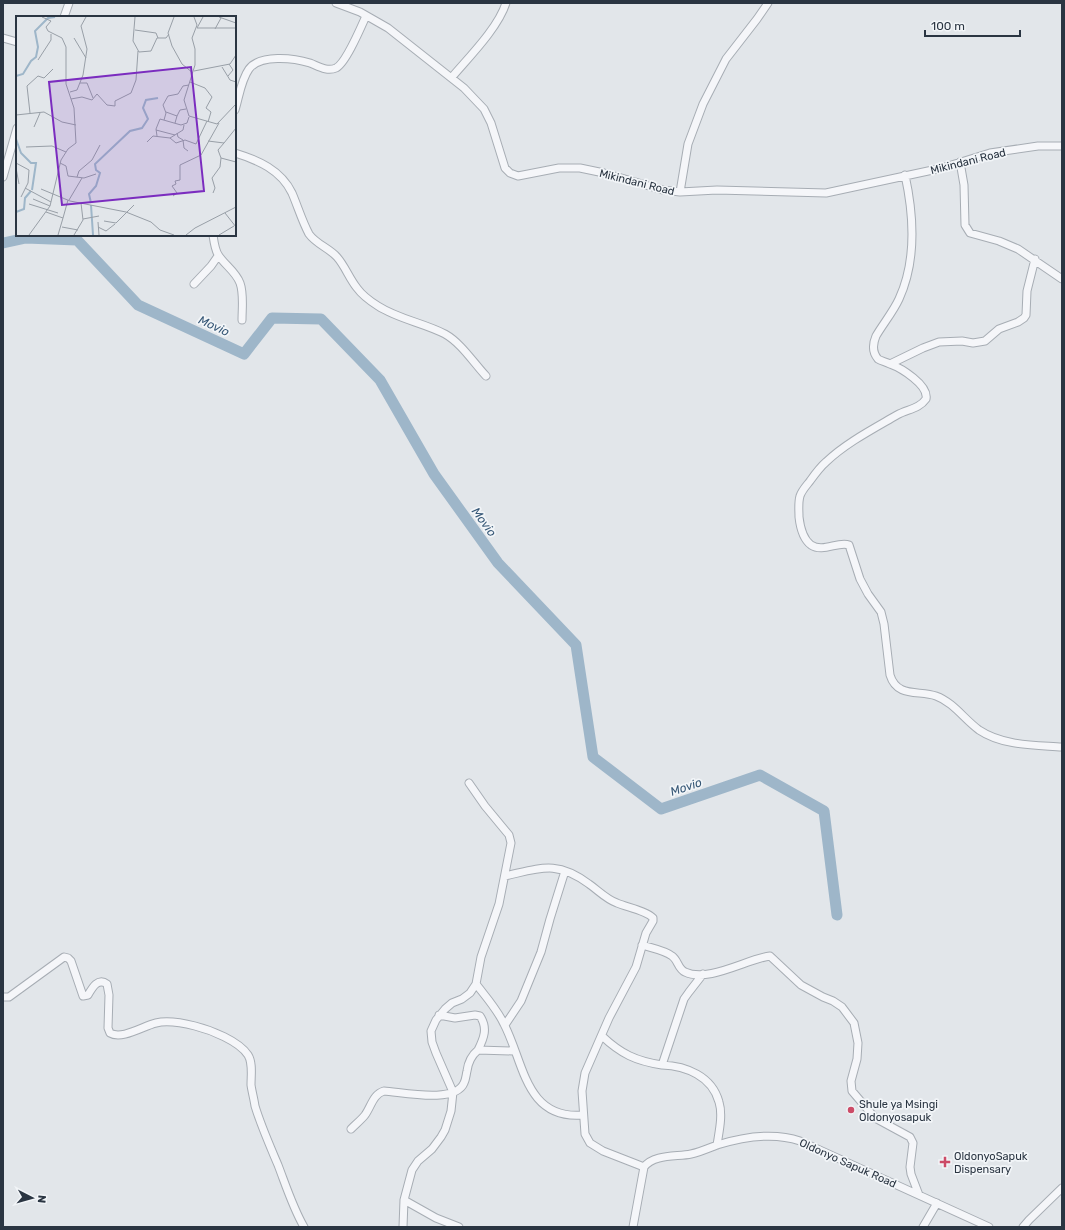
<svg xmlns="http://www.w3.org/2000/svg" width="1065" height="1230" viewBox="0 0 1065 1230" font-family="Rubik,sans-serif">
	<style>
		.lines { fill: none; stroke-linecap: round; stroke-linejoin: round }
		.river { stroke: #9eb6c9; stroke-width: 11 }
		.minor-casing { stroke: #a7adb4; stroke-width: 9 }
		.minor { stroke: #f5f6f9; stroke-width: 7 }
		.poi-dot { fill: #cc4b67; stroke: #f2f5f8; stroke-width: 1.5 }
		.labels { text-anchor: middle; stroke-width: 3.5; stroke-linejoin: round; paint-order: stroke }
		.street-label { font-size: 11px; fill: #2a3542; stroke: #f2f5f8 }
		.poi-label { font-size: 11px; fill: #2a3542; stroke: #f2f5f8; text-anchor: start }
		.water-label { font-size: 12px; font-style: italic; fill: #355675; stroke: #f2f5f8 }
		.inset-river { fill: none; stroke: #9eb6c9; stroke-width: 2 }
		.inset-road { fill: none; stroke: #989fa7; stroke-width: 1 }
		.view { fill: #7b2cbf; fill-opacity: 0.15; stroke: #7b2cbf; stroke-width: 2 }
		.inset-edge { fill: none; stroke: #2a3542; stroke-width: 2 }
	</style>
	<rect width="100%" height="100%" fill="#e2e6ea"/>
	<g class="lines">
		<path class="river" d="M3 243 26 238 77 240 138 305 244 354 272 318 321 319 380 380 434 474 498 563 576 645 593 757 661 809 760 775 824 811 837 915"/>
		<defs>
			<path id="minor" d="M336 3 360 12 388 28 464 88 484 109 491 123 505 168 510 173 518 176 559 168H580L604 173 663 190 680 192 717 190 826 193 942 168 990 153 1038 146H1062
				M64 17 69 3
				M3 38 17 42
				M452 77C469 57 498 28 506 3
				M235 110C239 97 241 80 249 69 260 54 294 58 310 63 318 66 327 72 336 68 346 63 361 27 366 16
				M235 153C258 160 281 170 292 193 298 207 302 221 309 234 316 244 329 248 337 257 345 266 349 278 357 288 362 295 370 301 378 306 398 319 424 323 445 334 461 343 473 362 486 376
				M960 162 964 185 965 225 970 233 999 241 1018 249 1062 279
				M905 175C914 216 917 260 899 299 893 312 883 324 876 336 873 343 872 352 878 359 881 361 886 362 890 364 901 368 929 385 926 399 919 409 908 409 897 415 873 429 846 443 826 462 820 467 815 474 810 481 807 485 802 490 800 496 798 503 799 510 799 517 800 526 803 539 811 545 823 553 838 541 849 545L860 579 868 594 881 612 884 624 890 675C897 698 919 690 936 696 953 702 965 720 979 730 1003 746 1035 745 1062 747
				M3 177 17 128
				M680 192 688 144 703 104 726 59 757 19 768 3
				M213 235C214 242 215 251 219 256 225 265 236 272 240 283 244 294 242 308 242 320
				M194 284 211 266 218 256
				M890 364 923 348 939 342 962 341 973 343 985 341 999 329 1018 322 1024 318 1026 315 1027 291 1035 259
				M505 876C541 868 557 860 589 884 599 891 606 899 617 903 626 907 647 911 653 918V921L646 933 636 967 609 1018 585 1073 582 1091 585 1134 590 1143 603 1151 644 1167
				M642 945C651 948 664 950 672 956 678 960 678 969 685 972 708 983 747 959 770 956L801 985 823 997 833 1001 842 1007 854 1023 858 1043 857 1059 851 1081 852 1091 875 1118 910 1137 913 1143 910 1167 911 1174 919 1195
				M476 984C486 997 497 1009 504 1024 524 1062 525 1120 583 1115
				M3 997H9L64 957 68 958 71 961 83 996 88 995C92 988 98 977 107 984L109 995 108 1028 110 1033C122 1040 143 1026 156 1023 168 1020 183 1023 195 1026 211 1030 239 1041 248 1055 253 1063 251 1075 251 1085 252 1092 254 1099 255 1106 261 1126 270 1146 278 1165 286 1186 293 1208 304 1227
				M439 1015 455 1018 475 1015 480 1016C488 1028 484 1038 478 1050
				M505 1025 521 1001 541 952 550 919 565 871
				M602 1036C621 1054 636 1061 662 1065L684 999 689 992 703 974
				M662 1065C686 1066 712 1076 719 1102 723 1115 719 1132 717 1145
				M351 1129C356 1124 361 1120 365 1115 371 1107 373 1094 384 1091 402 1092 455 1104 464 1083 466 1079 466 1075 467 1071 468 1063 472 1055 478 1050L514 1051
				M403 1227 404 1200
				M459 1227 436 1218 404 1200 412 1170 418 1161 432 1149 441 1137 445 1130 451 1111 453 1092 436 1053 432 1042 431 1031 436 1020 445 1009 452 1003 462 999 470 993 476 984 481 957 499 904 511 843 509 835 485 806 469 783
				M633 1227 644 1167C654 1154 677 1157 691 1154 700 1152 709 1148 717 1145 743 1137 774 1132 800 1141L989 1227
				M923 1227 937 1203
				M1023 1227 1029 1220 1062 1188"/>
		</defs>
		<use href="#minor" class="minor-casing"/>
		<use href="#minor" class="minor"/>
	</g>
	<g class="poi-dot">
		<circle cx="851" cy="1110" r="4"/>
		<path d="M943 1156h4v4h4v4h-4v4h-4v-4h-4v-4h4z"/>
	</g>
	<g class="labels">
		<g class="street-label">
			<text transform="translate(968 161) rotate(-14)" y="4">Mikindani Road</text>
			<text transform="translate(637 182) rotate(14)" y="4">Mikindani Road</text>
			<text transform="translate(848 1163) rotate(24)" y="4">Oldonyo Sapuk Road</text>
		</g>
		<g class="poi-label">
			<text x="859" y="1108">Shule ya Msingi<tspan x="859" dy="13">Oldonyosapuk</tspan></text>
			<text x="954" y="1160">OldonyoSapuk<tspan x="954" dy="13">Dispensary</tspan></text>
		</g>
		<g class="water-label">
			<text transform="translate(214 326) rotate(25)" y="4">Movio</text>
			<text transform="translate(484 522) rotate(54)" y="4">Movio</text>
			<text transform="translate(686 787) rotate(-19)" y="4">Movio</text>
		</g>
	</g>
	<g transform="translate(16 16)">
		<rect width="220" height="220" fill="#e2e6ea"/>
		<path class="inset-river" d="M0 60 7 58 15 45 20 41 22 31 19 15 32 2 39 1M0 123 5 137 15 147H20L16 174M75 187 73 178 80 170 84 157 80 154 79 148 114 115 126 112 132 103 127 92 130 84 142 82M75 189 77 219M0 196 8 193 9 182 15 175"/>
		<path class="inset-road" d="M119 1 117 25 123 36 135 35 141 22H150L153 18M158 1 152 17 156 30 166 48 177 57M178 1 181 9 176 22 179 33V49L168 84 173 100 201 108 220 88M203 1 220 7M181 12H220M181 12 187 1M199 13 205 2M119 14 140 17 142 22M58 22 70 42M22 44 35 24V18M206 51 214 64 220 66M178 55 214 48 220 39M212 60 217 54 213 48M174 66 189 72 196 81 190 92 195 96 192 106M64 67H71L77 82M54 76 61 74 67 59 71 33 65 10 70 1M55 83 66 81 76 84 81 78 91 89 99 90V85L115 77 120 64 122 35M150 96 161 100 159 107M14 97 11 70 22 60 28 62 37 53M0 99 28 96 46 106 60 109M161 100 164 94 170 93M148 104 150 97 147 89 152 80 162 78 167 70 173 69M18 111 24 97M140 114 159 119M161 117 162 121 167 124 168 132 172 135M141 120 140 113 144 103 165 109 171 107 173 101M154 122 167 114 168 109M192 125 208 127 220 112M131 126 137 120 154 122 160 127 169 124 180 128 191 105M208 127 202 134 205 142 220 146M10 131 36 130 50 136M0 147 13 154 12 167 5 181M44 147 50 150 52 160 68 162 80 158M0 152 3 168M61 161 63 155 76 144 84 129M9 172 35 186M25 173 54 185 110 196 135 206 144 214 158 219M197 177 199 172 196 162 204 151 205 142M157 180 161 177 156 170 160 168 159 165 164 164V149L185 139 203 107M17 183 34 190M53 184 66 162M13 188 42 197M30 196 47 202 42 219M209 197 220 211M47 202 52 184M67 203 83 200M88 205 100 207 118 189M82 206 83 219M46 211 62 214M82 211 90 215 99 208M13 219 34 190 45 144 52 133 60 127 58 92 50 68V31L46 22 32 15 30 11 35 5 26 1M58 219 67 204 65 187M170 219 179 212 220 191M203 219 218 210"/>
		<path class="view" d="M175 51 188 175 46 189 33 66Z"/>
		<rect width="220" height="220" class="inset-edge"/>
	</g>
	<rect width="1065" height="1230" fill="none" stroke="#2a3542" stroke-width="8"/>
	<g transform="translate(32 1198) rotate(96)" stroke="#f2f5f8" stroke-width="3" paint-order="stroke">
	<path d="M0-3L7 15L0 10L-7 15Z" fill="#2a3542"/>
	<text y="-6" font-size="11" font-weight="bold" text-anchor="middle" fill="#2a3542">N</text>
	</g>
	<path d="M925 30v6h95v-6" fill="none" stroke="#2a3542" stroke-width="2"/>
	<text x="931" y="30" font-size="12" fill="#2a3542" stroke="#f2f5f8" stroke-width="3" paint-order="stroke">100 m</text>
</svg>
